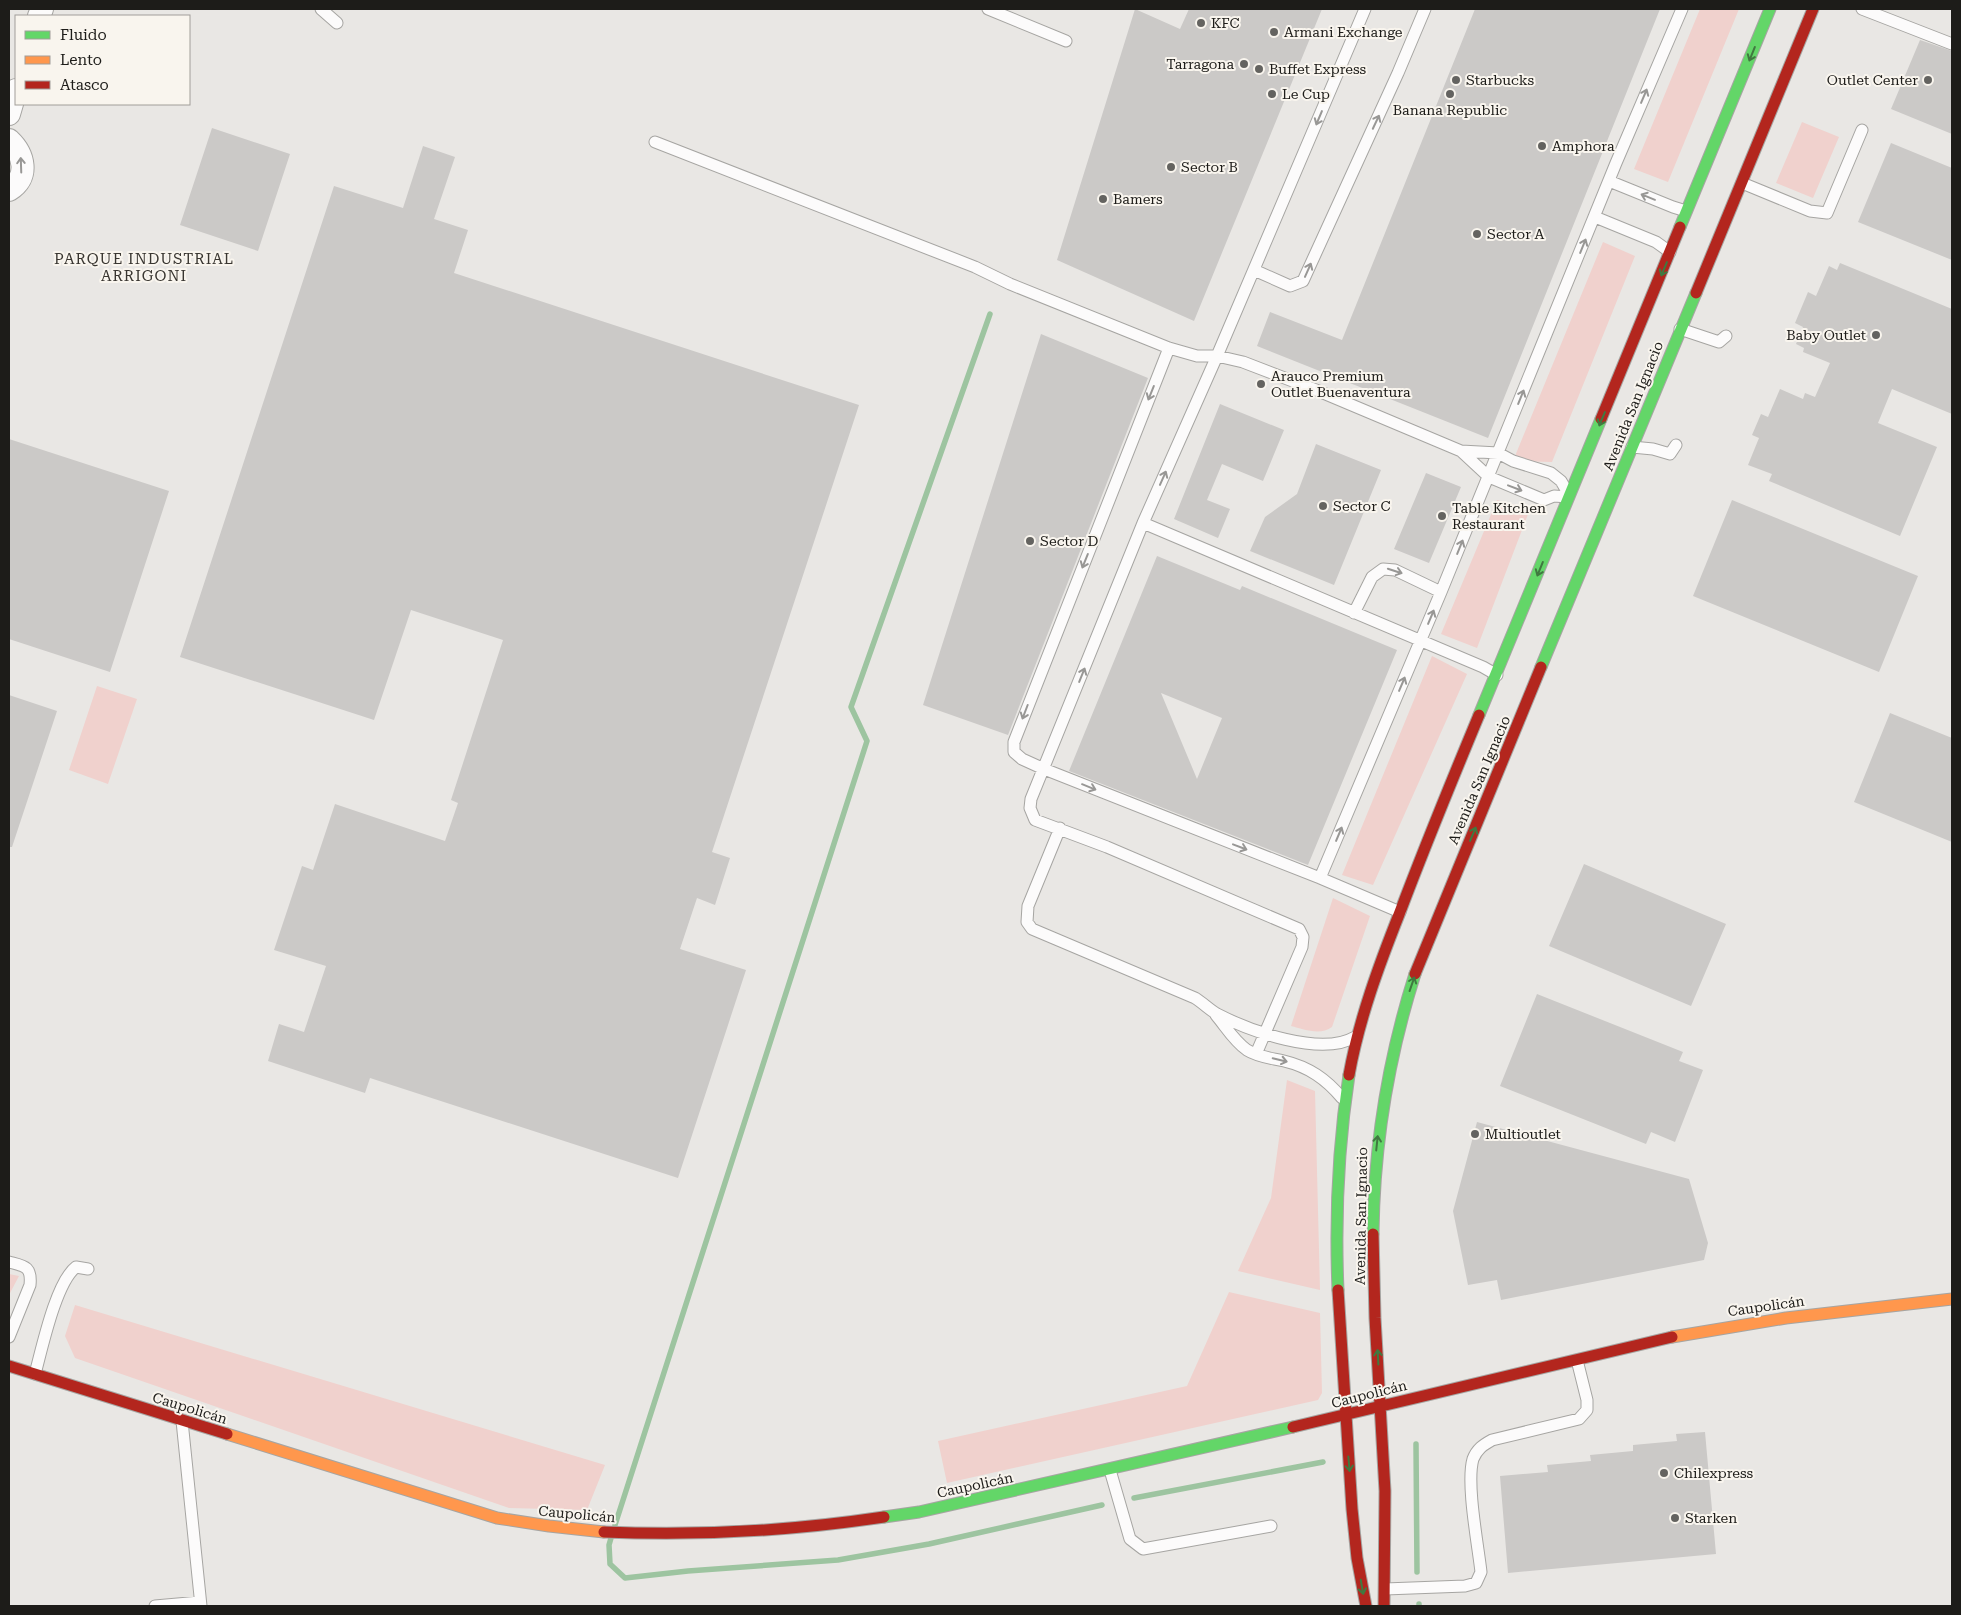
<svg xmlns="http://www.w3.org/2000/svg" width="1961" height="1615" viewBox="0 0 1961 1615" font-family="'Roboto Serif',serif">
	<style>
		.green { fill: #f0d1cd }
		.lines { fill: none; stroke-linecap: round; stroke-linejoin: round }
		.stream { stroke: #9dc4a0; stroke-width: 5.5 }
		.building { fill: #cbc9c7; fill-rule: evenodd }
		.lane-casing { stroke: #a6a5a2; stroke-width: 13 }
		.street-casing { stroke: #a6a5a2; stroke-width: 24 }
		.fast-casing { stroke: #a6a5a2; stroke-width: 13 }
		.slow-casing { stroke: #a6a5a2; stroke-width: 13 }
		.jam-casing { stroke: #a6a5a2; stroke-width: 13 }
		.lane { stroke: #fcfbfb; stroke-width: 11 }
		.street { stroke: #fcfbfb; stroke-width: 22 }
		.fast { stroke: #63d668; stroke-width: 11 }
		.slow { stroke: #ff974d; stroke-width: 11 }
		.jam { stroke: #b3261e; stroke-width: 11 }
		.oneway { stroke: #407940 }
		.oneway2 { stroke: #989795 }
		.poi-dot { fill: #646360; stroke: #f9f5ee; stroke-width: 2 }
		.labels { text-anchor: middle; stroke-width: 4; stroke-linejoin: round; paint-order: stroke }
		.poi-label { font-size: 14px; fill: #1d1c19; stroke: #f9f5ee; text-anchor: start }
		.street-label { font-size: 14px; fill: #1d1c19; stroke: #f9f5ee }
		.neighbourhood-label { font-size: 15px; letter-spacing: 1px; fill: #393631; stroke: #f9f5ee }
	</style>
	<rect width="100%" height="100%" fill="#e9e7e4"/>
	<path class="green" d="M1700 9H1739L1668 182 1634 169Z
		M1802 122 1839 137 1813 198 1776 183Z
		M1603 242 1635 256 1552 462 1513 461Z
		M1497 500 1530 509 1477 648 1441 634Z
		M1432 656 1467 674 1373 885 1342 875Z
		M97 686 137 699 108 784 69 770Z
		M1333 898 1370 916 1332 1027C1320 1036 1303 1029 1291 1026Z
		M1287 1080 1315 1091 1320 1290 1238 1271 1271 1198Z
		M9 1274 19 1276 9 1295Z
		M1229 1292 1320 1313 1322 1393 1318 1400 947 1483 938 1441 1187 1386Z
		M75 1305 605 1465 587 1510 509 1508 75 1358 65 1336Z"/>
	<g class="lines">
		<path class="stream" d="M1416 1444 1417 1572
			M1134 1498 1323 1462
			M615 1525 867 741 851 707 990 314
			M611 1538 609 1545 610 1564 625 1578 688 1571 838 1560 929 1544 1102 1505
			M1419 1604V1606"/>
	</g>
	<path class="building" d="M1135 9 1180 29 1189 9H1322L1194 321 1057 260Z
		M1475 9H1660L1488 438 1257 346 1270 312 1342 340Z
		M1920 40 1952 51V134L1891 109Z
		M212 128 290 154 258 251 180 225Z
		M1891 143 1952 168V260L1858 222Z
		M423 146 455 157 434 219 468 230 454 273 859 405 712 852 730 858 715 905 697 898 680 949 746 970 678 1178 370 1078 365 1093 268 1061 279 1024 304 1032 326 966 274 950 302 866 313 870 335 804 445 841 458 803 451 800 503 640 411 610 374 720 180 657 334 186 403 208Z
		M1840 263 1952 309V414L1892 389 1878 423 1937 447 1900 536 1769 481 1772 474 1748 465 1759 438 1752 435 1761 414 1768 417 1780 389 1803 399 1805 393 1815 397 1830 363 1803 352 1804 348 1796 344 1803 327 1795 323 1808 292 1816 296 1829 266 1837 270Z
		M1041 334 1148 378 1008 735 923 705Z
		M1220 404 1284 430 1263 481 1222 464 1207 500 1230 509 1218 538 1174 519Z
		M9 439 169 491 110 672 9 639Z
		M1316 444 1381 470 1334 585 1250 551 1265 517 1297 494Z
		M1426 473 1461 487 1429 563 1394 549Z
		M1732 500 1918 576 1879 672 1693 596Z
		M1157 556 1240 590 1242 586 1397 650 1308 865 1069 771ZM1161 693 1222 718 1197 779Z
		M9 695 57 711 12 847H9Z
		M1890 713 1952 738V842L1854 802Z
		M1584 864 1726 924 1691 1006 1549 946Z
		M1537 994 1683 1052 1679 1061 1703 1070 1675 1142 1651 1132 1646 1144 1500 1086Z
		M1477 1122 1689 1179 1708 1243 1704 1260 1501 1300 1497 1280 1468 1285 1453 1211Z
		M1705 1432 1716 1554 1508 1573 1500 1476 1548 1472 1547 1465 1591 1461 1590 1455 1633 1451V1445L1677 1441 1676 1434Z"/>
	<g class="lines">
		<defs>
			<path id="lane" d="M321 9 337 23
				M988 9 1066 41
				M1862 9 1952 44
				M655 142 975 267 1010 284 1169 348 1197 356H1217L1243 362 1316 390 1461 451 1498 453 1513 461 1551 473 1561 481 1568 493
				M1609 181 1673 207 1686 211
				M1742 183 1810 211 1827 213 1862 130
				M1595 217 1656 242 1670 252
				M1254 270 1290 286 1303 281 1398 73 1425 9
				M1680 329 1719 342 1726 336
				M1169 348 1014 742V752L1022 759 1044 769 1320 878 1400 912
				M1632 447 1653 449 1670 454 1676 445
				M1461 451 1489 477 1544 500 1554 496 1568 497
				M1143 523 1483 667 1497 675
				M1354 613 1372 577 1383 569 1395 570 1441 592
				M1060 828 1028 906 1027 922 1032 929 1195 998C1203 1003 1210 1010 1217 1014 1250 1031 1321 1057 1355 1037
				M1320 878 1441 592 1616 163 1682 9
				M1216 1015C1226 1027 1234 1041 1247 1050 1258 1057 1271 1058 1284 1061 1309 1067 1326 1079 1342 1098
				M1256 1054 1302 947 1303 937 1299 929 1107 847 1035 820 1030 808 1031 799 1143 523 1217 356 1365 9
				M9 1262C24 1266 32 1266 30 1285L9 1337
				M35 1374C42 1348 56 1282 76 1267L88 1269
				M182 1421 201 1606
				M1110 1470 1130 1539 1143 1549 1271 1526
				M1385 1589 1465 1586 1476 1583 1481 1572C1478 1545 1466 1483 1473 1459 1477 1449 1483 1445 1492 1440L1579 1419 1587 1410V1400L1577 1360
				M155 1606 200 1602"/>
			<path id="street" d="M39 16 42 9
				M9 114 16 90
				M9 140C24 154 30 177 9 190"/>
			<path id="fast" d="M1680 227 1770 9
				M1541 667 1696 293
				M1479 715 1601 419
				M1373 1234C1374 1144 1388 1059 1415 974
				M1338 1290C1335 1218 1338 1147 1349 1075
				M884 1517 919 1512 1293 1427"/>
			<path id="slow" d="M1672 1337 1786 1318 1952 1299
				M227 1434 497 1518 549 1526 604 1532"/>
			<path id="jam" d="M1696 293 1813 9
				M1601 419 1680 227
				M1415 974 1541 667
				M1349 1075C1359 1019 1379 965 1400 912 1425 846 1452 780 1479 715
				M1373 1234 1375 1318 1385 1491 1384 1606
				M1338 1290 1352 1509 1357 1558 1366 1606
				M9 1366 227 1434
				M1293 1427 1672 1337
				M604 1532C698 1536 791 1531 884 1517"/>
		</defs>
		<use href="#lane" class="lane-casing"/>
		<use href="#street" class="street-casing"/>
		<use href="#fast" class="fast-casing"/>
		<use href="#slow" class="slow-casing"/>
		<use href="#jam" class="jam-casing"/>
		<use href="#lane" class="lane"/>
		<use href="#street" class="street"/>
		<use href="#fast" class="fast"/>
		<use href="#slow" class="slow"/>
		<use href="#jam" class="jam"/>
	</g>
	<defs><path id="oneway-shaft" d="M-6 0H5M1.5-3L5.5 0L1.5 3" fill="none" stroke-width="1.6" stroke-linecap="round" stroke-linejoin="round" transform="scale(1.25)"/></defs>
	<g class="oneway">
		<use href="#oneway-shaft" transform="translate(1752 54) rotate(112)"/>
		<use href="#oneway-shaft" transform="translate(1664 269) rotate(113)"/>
		<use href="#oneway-shaft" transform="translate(1602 419) rotate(113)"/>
		<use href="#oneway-shaft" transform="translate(1540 569) rotate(112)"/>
		<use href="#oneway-shaft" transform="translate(1473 834) rotate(-67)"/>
		<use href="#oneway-shaft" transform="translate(1412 984) rotate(-71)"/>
		<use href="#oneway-shaft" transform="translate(1377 1143) rotate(-84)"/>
		<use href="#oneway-shaft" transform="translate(1378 1357) rotate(-93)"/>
		<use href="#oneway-shaft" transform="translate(1349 1464) rotate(85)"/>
		<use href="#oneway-shaft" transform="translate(1362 1587) rotate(80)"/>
	</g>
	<g class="oneway2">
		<use href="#oneway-shaft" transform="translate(1644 96) rotate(-67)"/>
		<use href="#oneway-shaft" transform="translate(1319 118) rotate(113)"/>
		<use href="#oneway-shaft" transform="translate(1376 122) rotate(-65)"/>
		<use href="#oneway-shaft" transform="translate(21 165) rotate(-92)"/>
		<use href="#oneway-shaft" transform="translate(1648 197) rotate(-158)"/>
		<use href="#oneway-shaft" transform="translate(1583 246) rotate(-68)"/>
		<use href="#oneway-shaft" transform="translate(1308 270) rotate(-66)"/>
		<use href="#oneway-shaft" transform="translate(1151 393) rotate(112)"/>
		<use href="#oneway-shaft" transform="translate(1521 397) rotate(-68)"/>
		<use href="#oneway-shaft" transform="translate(1163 478) rotate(-66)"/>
		<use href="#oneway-shaft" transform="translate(1515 488) rotate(21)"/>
		<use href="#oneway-shaft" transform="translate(1460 547) rotate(-68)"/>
		<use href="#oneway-shaft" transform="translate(1085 561) rotate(112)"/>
		<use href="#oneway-shaft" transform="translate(1395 571) rotate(18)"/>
		<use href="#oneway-shaft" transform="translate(1431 617) rotate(-67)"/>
		<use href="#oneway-shaft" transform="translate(1082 675) rotate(-68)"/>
		<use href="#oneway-shaft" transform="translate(1402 684) rotate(-67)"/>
		<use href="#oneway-shaft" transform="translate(1025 712) rotate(111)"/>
		<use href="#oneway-shaft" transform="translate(1089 787) rotate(22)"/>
		<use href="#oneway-shaft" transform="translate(1339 834) rotate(-67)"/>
		<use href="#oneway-shaft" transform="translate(1240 847) rotate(21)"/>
		<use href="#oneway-shaft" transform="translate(1280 1060) rotate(13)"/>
	</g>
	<g class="poi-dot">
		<circle cx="1201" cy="23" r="5"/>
		<circle cx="1274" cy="32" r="5"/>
		<circle cx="1244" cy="64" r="5"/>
		<circle cx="1259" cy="69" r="5"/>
		<circle cx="1456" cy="80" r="5"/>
		<circle cx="1928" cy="80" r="5"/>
		<circle cx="1272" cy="94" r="5"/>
		<circle cx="1450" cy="94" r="5"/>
		<circle cx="1542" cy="146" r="5"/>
		<circle cx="1171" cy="167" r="5"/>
		<circle cx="1103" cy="199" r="5"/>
		<circle cx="1477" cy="234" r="5"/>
		<circle cx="1876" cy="335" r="5"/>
		<circle cx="1261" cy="384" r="5"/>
		<circle cx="1323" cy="506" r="5"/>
		<circle cx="1442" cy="516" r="5"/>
		<circle cx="1030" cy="541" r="5"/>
		<circle cx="1475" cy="1134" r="5"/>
		<circle cx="1664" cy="1473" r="5"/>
		<circle cx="1675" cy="1518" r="5"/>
	</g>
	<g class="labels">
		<g class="poi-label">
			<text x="1211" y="28">KFC</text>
			<text x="1284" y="37">Armani Exchange</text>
			<text x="1234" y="69" text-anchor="end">Tarragona</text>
			<text x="1269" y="74">Buffet Express</text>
			<text x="1466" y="85">Starbucks</text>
			<text x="1918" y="85" text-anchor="end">Outlet Center</text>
			<text x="1282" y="99">Le Cup</text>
			<text x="1450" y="115" text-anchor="middle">Banana Republic</text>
			<text x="1552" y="151">Amphora</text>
			<text x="1181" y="172">Sector B</text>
			<text x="1113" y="204">Bamers</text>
			<text x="1487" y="239">Sector A</text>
			<text x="1866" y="340" text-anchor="end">Baby Outlet</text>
			<text x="1271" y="381">Arauco Premium<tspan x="1271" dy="16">Outlet Buenaventura</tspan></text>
			<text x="1333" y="511">Sector C</text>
			<text x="1452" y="513">Table Kitchen<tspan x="1452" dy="16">Restaurant</tspan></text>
			<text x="1040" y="546">Sector D</text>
			<text x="1485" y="1139">Multioutlet</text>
			<text x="1674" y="1478">Chilexpress</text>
			<text x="1685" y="1523">Starken</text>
		</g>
		<g class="street-label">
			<text transform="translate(1633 406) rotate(-68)" y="5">Avenida San Ignacio</text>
			<text transform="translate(1479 780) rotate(-67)" y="5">Avenida San Ignacio</text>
			<text transform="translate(1361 1216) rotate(-89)" y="5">Avenida San Ignacio</text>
			<text transform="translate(1766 1306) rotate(-8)" y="5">Caupolicán</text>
			<text transform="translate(1369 1394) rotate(-14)" y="5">Caupolicán</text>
			<text transform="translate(190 1408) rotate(17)" y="5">Caupolicán</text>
			<text transform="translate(975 1485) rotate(-12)" y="5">Caupolicán</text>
			<text transform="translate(577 1514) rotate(5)" y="5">Caupolicán</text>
		</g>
		<g class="neighbourhood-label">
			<text x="144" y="264">PARQUE INDUSTRIAL<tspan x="144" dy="17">ARRIGONI</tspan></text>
		</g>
	</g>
	<rect width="1961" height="1615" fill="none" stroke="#1d1c19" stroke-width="20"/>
	<rect x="15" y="15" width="175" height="90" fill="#f9f5ee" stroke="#a19e99"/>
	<rect x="25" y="31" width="25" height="8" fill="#63d668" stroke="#a19e99"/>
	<text x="60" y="40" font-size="15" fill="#1d1c19">Fluido</text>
	<rect x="25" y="56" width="25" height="8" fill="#ff974d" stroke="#a19e99"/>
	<text x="60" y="65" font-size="15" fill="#1d1c19">Lento</text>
	<rect x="25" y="81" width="25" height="8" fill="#b3261e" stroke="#a19e99"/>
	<text x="60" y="90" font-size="15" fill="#1d1c19">Atasco</text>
</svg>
